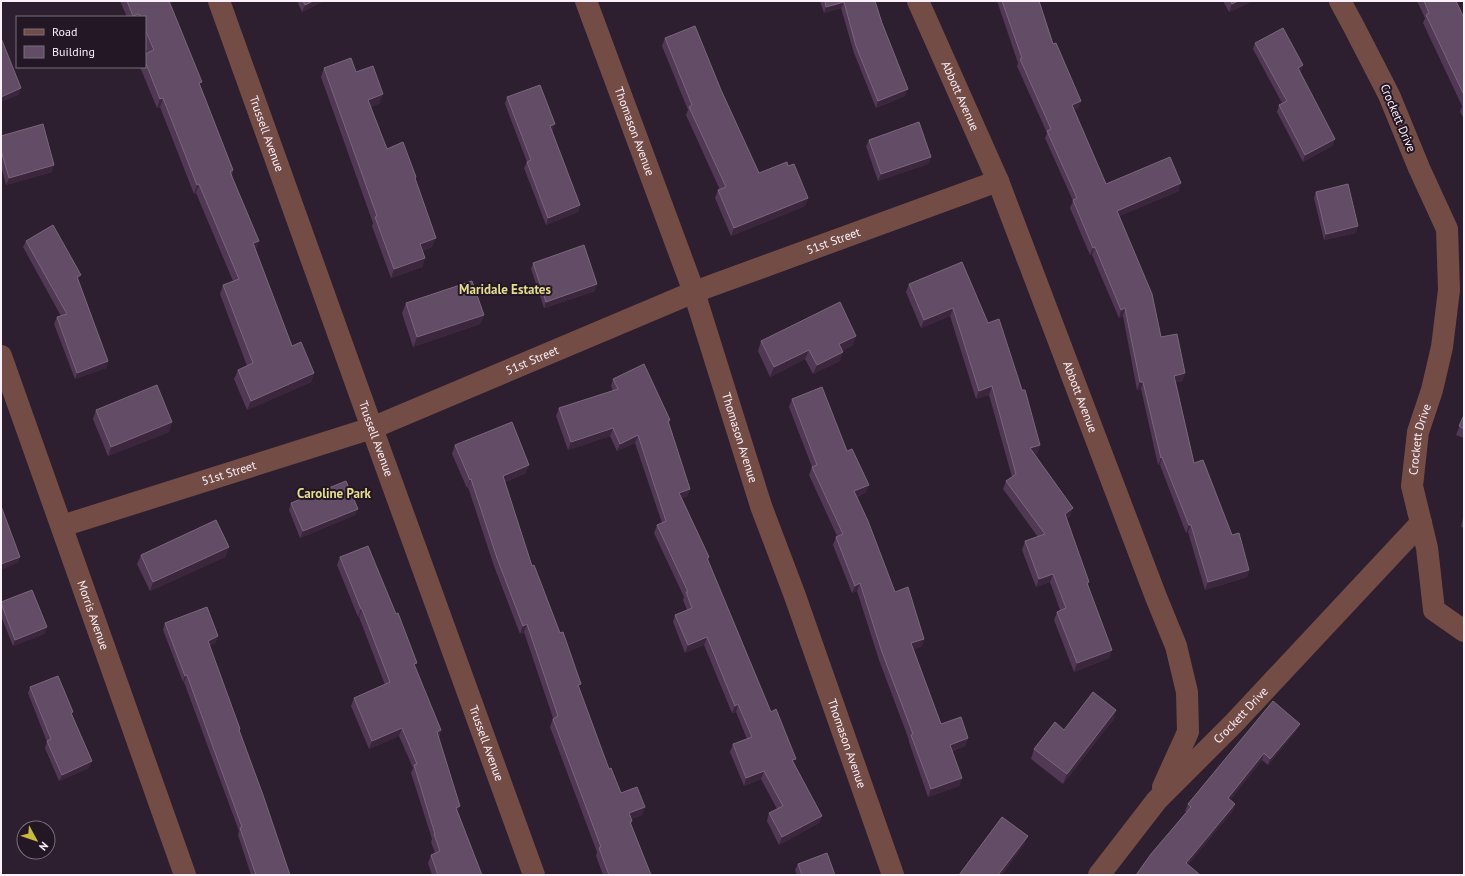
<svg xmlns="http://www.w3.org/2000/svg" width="1465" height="876" viewBox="0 0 1465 876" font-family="'PT Sans',sans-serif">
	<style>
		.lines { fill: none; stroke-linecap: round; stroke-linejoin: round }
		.minor { stroke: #744c46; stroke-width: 22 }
		.wall { fill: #513855 }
		.shaded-wall { fill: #3b263e }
		.building { fill: #634c66; stroke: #7b667e }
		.labels { text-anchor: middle; stroke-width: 4; stroke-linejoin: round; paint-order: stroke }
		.street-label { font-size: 12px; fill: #faf1fb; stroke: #231625 }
		.neighbourhood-label { font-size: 13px; font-weight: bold; fill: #e6de8f; stroke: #231625 }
	</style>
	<rect width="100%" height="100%" fill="#2d1f2f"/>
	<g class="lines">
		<g class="minor">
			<path id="s1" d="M219 1 372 428 534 875"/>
			<path id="s2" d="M586 1 694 292 761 506 795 596 893 875"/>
			<path id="s3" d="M918 1 998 181 1156 597 1176 646 1187 692 1188 732 1163 787"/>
			<path id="s4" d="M1 356 185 875"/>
			<path d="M1421 523 1427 548 1434 610 1464 631"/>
			<path id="s5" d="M62 526 372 428 694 292 998 181"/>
			<path id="s6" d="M1099 875 1157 800 1234 723 1421 523 1412 486 1418 432 1432 390 1442 347 1449 290 1447 229 1419 168 1389 95 1354 27 1340 1"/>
		</g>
	</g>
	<path class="wall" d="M120 1H169L200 85 233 170 232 175 256 250 292 346 314 373 311 382 247 410 234 379 238 370 247 366 220 294 223 285 233 281 196 193 194 194 160 107 157 108 140 67H145V54L148 53 145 46V17H127Z
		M297 1H324L302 12Z
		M820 1H875L882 23 905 96 876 108 854 53 841 8 824 13Z
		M997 1H1039L1053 44 1079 108 1074 110 1106 184 1179 191 1119 216 1161 337 1183 381 1176 382 1194 463 1249 570 1247 577 1205 590 1188 532 1186 533 1160 465H1158L1141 389 1137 390 1123 316 1119 318 1092 255H1090L1070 208 1073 201 1045 138 1047 133 1017 66 1018 63Z
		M1223 1H1253L1229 12Z
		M1417 1H1456L1464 18V119L1460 112 1462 106 1423 23 1425 18Z
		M665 38 721 90 759 173 788 166 808 198 805 206 731 236 715 198 718 190H720L686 115 688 110 662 46Z
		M1255 43 1301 72 1300 73 1335 139 1332 146 1303 162 1277 112 1279 105 1282 103 1253 49Z
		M324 68 356 72 380 103 371 107 387 149 415 180 432 247 422 251 425 258 422 267 391 278 372 226 373 223 321 77Z
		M507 97 553 130 552 131 580 205 578 212 546 225 524 168 527 162 505 104Z
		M1 136 52 172 6 185 1 166Z
		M869 140 931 157 928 164 878 181 866 146Z
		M1316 192 1356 233 1324 240 1314 198Z
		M26 241 79 281 108 361 106 368 75 379 54 324 57 317 61 316 23 247Z
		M533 263 595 291 544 308 531 269Z
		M909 284 988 323 1022 390 1040 445 1037 454H1035L1070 516 1066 519 1088 586 1112 650 1109 658 1074 672 1054 620 1057 612 1060 610 1050 582 1036 587 1022 550 1025 541 1038 537 1003 489 1006 481 1012 477 989 395 976 399 950 316 921 328 906 292Z
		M406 303 484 315 480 324 413 347 402 313Z
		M856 336 852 346 843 350 840 361 813 374 805 359 770 377 758 351 761 341Z
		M613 379 670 420 669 423 690 489 687 496 682 498 709 557 708 560 771 712 794 763 822 816 819 823 779 845 767 821 769 813 777 809 761 779 744 786 730 752 733 744 747 739 736 712 732 713 704 645 685 653 673 622 675 615 687 610 683 600 684 597 654 533 657 525 662 523 635 443 617 451 610 436 568 450 556 416 559 408 613 391 611 386Z
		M792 399 847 451 866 492 857 497 895 592 924 639 921 647 913 649 941 724 968 738 965 746 952 751 962 778 959 786 928 797 909 742V740L879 660 857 591 852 593 833 545 836 537 837 536 809 475 812 467 789 407Z
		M96 410 172 422 169 432 108 456 93 419Z
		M1464 415V438L1456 435Z
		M455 445 526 473 505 482 532 566 609 769 621 793 645 807 642 815 631 819 632 821 631 824 651 875H603L596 856 597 852 550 727 553 718 524 632 520 634 494 566 468 487 467 488 452 454Z
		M291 503 358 509 355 515 300 538 289 510Z
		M1464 512V528L1461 527Z
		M229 547 225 557 150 591 137 564 141 555Z
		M340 557 415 668 441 730 439 737 458 812 482 875H432L428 863 431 855 435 853 431 842 432 839 411 773 413 768 399 736 369 749 351 706 354 698 385 685 359 617H358L337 565Z
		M1 602 47 627 44 634 13 646 1 616Z
		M165 623 218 636 215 643 209 646 240 729V732L290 875H251L238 835 239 831 184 682H183L163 630Z
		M30 687 72 715 89 768 59 781 45 748 47 742 28 693Z
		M1116 710 1113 720 1063 784 1031 759 1034 749 1064 730Z
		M1297 730 1268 765 1262 760 1230 800 1235 804 1233 811 1136 875 1186 812 1185 811 1188 804Z
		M798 864 835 875H797L795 870Z"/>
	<path class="shaded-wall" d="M313 1H324L302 12 305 5Z
		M1238 1H1253L1229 12 1232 4Z
		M844 2 841 8 824 13 826 7Z
		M139 14 138 17H133V16Z
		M1303 65 1301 72 1295 75 1298 68Z
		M21 88 19 95 1 102V97Z
		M908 89 905 96 876 108 878 101Z
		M383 94 380 103 365 109 368 100Z
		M163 98 160 107 157 108 160 99Z
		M1081 101 1079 108 1069 112 1072 105Z
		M555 124 553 130 548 132 550 126Z
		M1335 139 1332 146 1303 162 1305 155Z
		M931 157 928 164 878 181 881 174Z
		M54 165 52 172 6 185 9 178Z
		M1181 183 1179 191 1114 218 1117 211Z
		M199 184 196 193 194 194 197 185Z
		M808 198 805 206 731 236 734 228Z
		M580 205 578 212 546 225 548 218Z
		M1358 226 1356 233 1324 240 1326 234Z
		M436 238 432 247 417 253 420 244Z
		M259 241 256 250 253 243Z
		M1095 247 1092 255H1090L1093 248Z
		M425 258 422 267 391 278 394 269Z
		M81 275 78 281 77 277Z
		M597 284 595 291 544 308 546 302Z
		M953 308 950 316 921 328 924 320Z
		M1125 308 1123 316 1119 318 1121 310Z
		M484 315 480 324 413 347 417 337Z
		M856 336 852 346 836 354 839 344Z
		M809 350 805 359 770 377 774 367Z
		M843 352 840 361 813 374 817 365Z
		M108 361 106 368 75 379 77 373Z
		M314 373 311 382 247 410 251 401Z
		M1185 373 1183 381 1172 383 1174 376Z
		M1140 382H1143L1141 389 1137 390Z
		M992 386 989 395 976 399 979 391Z
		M172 422 169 432 108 456 111 447Z
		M613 428 610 436 568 450 571 442Z
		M638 435 635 443 617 451 620 444Z
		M1040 445 1037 454 1027 456 1030 448Z
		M1162 457 1160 465H1158L1161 458Z
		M529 465 526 473 500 484 503 476Z
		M471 479 468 487 467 488 470 480Z
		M869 485 866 492 851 499 854 491Z
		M690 489 687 496 676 500 679 493Z
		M1073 508 1070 516 1062 522 1065 514Z
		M358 509 355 515 300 538 303 531Z
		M1189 525H1191L1188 532 1186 533Z
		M229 547 225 557 150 591 153 582Z
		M20 557 18 563 1 570V564Z
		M1249 570 1247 577 1205 590 1208 582Z
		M1053 574 1050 582 1036 587 1039 579Z
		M860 583 857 591 852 593 855 586Z
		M361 609H362L359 617H358Z
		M527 624 524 632 520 634 523 626Z
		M47 627 44 634 13 646 15 640Z
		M218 636 215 643 205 647 208 641Z
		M707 637 704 645 685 653 688 645Z
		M924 639 921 647 908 651 911 643Z
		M1112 650 1109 658 1074 672 1077 663Z
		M187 675 184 682H183L185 676Z
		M738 704 736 712 732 713 735 706Z
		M1116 710 1113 720 1063 784 1067 774Z
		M1300 724 1297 730 1268 765 1270 759Z
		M402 728 399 736 369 749 372 741Z
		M441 730 438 738 437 732Z
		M968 738 965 746 947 752 950 745Z
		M1264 753 1262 760 1226 805 1228 798Z
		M92 761 89 768 59 781 62 775Z
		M764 771 761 779 744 786 746 778Z
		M962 778 959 786 928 797 931 789Z
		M1235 804 1233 811 1184 870 1186 863Z
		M460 806 457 814 456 808Z
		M645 807 642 815 626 821 629 813Z
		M822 816 819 823 779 845 782 837Z
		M1028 836 1024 845 1002 875H998Z"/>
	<path class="building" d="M127 1H169L202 82 199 83 233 170 230 172 259 241 253 243 292 346 301 342 314 373 251 401 238 370 253 363 223 285 239 279 199 184 197 185 163 98 160 99 145 61V54L154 50 145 29V17H140L139 14 133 16Z
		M303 1H313L305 5Z
		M825 1H875L882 23 908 89 878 101 856 46 844 2 826 7Z
		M1002 1H1039L1053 44 1056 43 1081 101 1072 105 1106 184 1170 157 1181 183 1117 211 1152 294 1161 337 1177 334 1185 373 1174 376 1194 463 1203 460 1232 535 1239 533 1249 570 1208 582 1191 525H1189L1162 457 1161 458 1143 382H1140L1125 308 1121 310 1095 247 1093 248 1073 200 1077 198 1047 131 1051 129 1020 59 1022 58Z
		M1231 1H1238L1232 4Z
		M1424 1H1456L1464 18V95L1426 15 1429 13Z
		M695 26 721 90 759 173 787 162 788 166 794 164 808 198 734 228 718 190 726 187 689 107 692 105 665 38Z
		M1283 28 1303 65 1298 68 1335 139 1305 155 1279 105 1287 101 1255 43Z
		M1 38 21 88 1 97Z
		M351 58 356 72 373 66 383 94 368 100 387 149 403 142 416 177 415 178 436 238 420 244 425 258 394 269 375 217 377 216 324 68Z
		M540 85 555 124 550 126 580 205 548 218 527 162 531 160 507 97Z
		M919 122 931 157 881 174 869 140Z
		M43 124 54 165 9 178 1 150V136Z
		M1348 184 1358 226 1326 234 1316 192Z
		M53 225 81 275 77 277 108 361 77 373 57 317 67 314 26 241Z
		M584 245 597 284 546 302 533 263Z
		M962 262 988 323 999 319 1022 390H1025L1040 445 1030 448 1073 508 1065 514 1089 582 1087 583 1112 650 1077 663 1057 612 1066 608 1053 574 1039 579 1025 541 1045 534 1006 481 1016 474 992 386 979 391 953 308 924 320 909 284Z
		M472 281 484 315 417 337 406 303Z
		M840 302 856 336 839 344 843 352 817 365 809 350 774 367 761 341Z
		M644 364 670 420 668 421 690 489 679 493 709 557 707 558 771 712 776 709 796 759 792 760 822 816 782 837 769 813 783 806 764 771 746 778 733 744 752 737 738 704 735 706 707 637 688 645 675 615 692 608 686 592H688L657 525 666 521 638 435 620 444 613 428 571 442 559 408 618 389 613 379Z
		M157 385 172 422 111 447 96 410Z
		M822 387 847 451 852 449 869 485 854 491 868 521 895 592 908 587 924 639 911 643 941 724 961 717 968 738 950 745 962 778 931 789 911 735 913 734 882 652 860 583 855 586 836 537 843 534 812 467 817 465 792 399Z
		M1464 415V429L1459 426Z
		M512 422 529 465 503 476 532 566 534 565 560 633 563 632 581 684 578 685 609 769 611 768 621 793 637 787 645 807 629 813 632 821 630 822 651 875H609L599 848 601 847 553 719 558 716 527 624 523 626 497 558 471 479 470 480 455 445Z
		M346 481 358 509 303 531 291 503Z
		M1 506 20 557 1 564Z
		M216 520 229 547 153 582 141 555Z
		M368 546 396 614 398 613 417 663 414 664 441 730 437 732 460 806 456 808 482 875H438L431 855 440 851 434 834H435L414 765 417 764 402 728 372 741 354 698 390 682 362 609H361L340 557Z
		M32 590 47 627 15 640 1 603V602Z
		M207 607 218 636 208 641 240 729 239 730 263 795 290 875H256L240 828 242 827 187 675 185 676 165 623Z
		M58 676 73 712 71 713 92 761 62 775 47 741 51 739 30 687Z
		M1093 692 1116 710 1067 774 1034 749 1055 722 1064 730Z
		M1273 701 1300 724 1270 759 1264 753 1228 798 1235 804 1186 863 1199 874 1198 875H1136L1151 854 1191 807 1188 804Z
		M1002 817 1028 836 998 875H959Z
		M827 853 835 875H802L798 864Z"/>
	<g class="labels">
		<g class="street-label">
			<text dy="4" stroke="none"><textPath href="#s3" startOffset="104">Abbott Avenue</textPath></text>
			<text transform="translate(1398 118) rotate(67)" y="4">Crockett Drive</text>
			<text dy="4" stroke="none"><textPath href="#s2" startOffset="139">Thomason Avenue</textPath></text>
			<text dy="4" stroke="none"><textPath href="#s1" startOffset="141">Trussell Avenue</textPath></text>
			<text dy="4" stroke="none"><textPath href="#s5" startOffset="823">51st Street</textPath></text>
			<text dy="4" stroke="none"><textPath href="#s5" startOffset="499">51st Street</textPath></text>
			<text dy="4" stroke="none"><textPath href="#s3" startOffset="428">Abbott Avenue</textPath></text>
			<text dy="4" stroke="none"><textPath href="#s1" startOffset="465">Trussell Avenue</textPath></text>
			<text dy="4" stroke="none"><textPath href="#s2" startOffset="463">Thomason Avenue</textPath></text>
			<text dy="4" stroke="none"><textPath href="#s6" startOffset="563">Crockett Drive</textPath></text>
			<text dy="4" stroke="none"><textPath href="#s5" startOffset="175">51st Street</textPath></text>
			<text dy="4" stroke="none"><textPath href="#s4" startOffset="275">Morris Avenue</textPath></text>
			<text dy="4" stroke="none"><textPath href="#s6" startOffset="214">Crockett Drive</textPath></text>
			<text dy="4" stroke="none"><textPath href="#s1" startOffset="789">Trussell Avenue</textPath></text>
			<text dy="4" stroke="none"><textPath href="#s2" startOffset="787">Thomason Avenue</textPath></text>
		</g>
		<g class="neighbourhood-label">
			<text x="505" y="294">Maridale Estates</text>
			<text x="334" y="498">Caroline Park</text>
		</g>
	</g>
	<rect width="1465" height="876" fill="none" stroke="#faf1fb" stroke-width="4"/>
	<rect x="16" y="16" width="130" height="52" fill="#231625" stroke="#796e7b"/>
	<rect x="24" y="29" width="20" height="6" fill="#744c46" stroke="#796e7b"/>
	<text x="52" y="36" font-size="12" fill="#faf1fb">Road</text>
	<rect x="24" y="46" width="20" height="12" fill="#634c66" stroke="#796e7b"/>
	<text x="52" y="56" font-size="12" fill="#faf1fb">Building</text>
	<g transform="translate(36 840) rotate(130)"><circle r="19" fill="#231625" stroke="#796e7b"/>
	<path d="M0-3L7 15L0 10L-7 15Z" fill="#c8bb3b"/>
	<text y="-6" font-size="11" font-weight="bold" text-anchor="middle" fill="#faf1fb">N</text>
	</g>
</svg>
